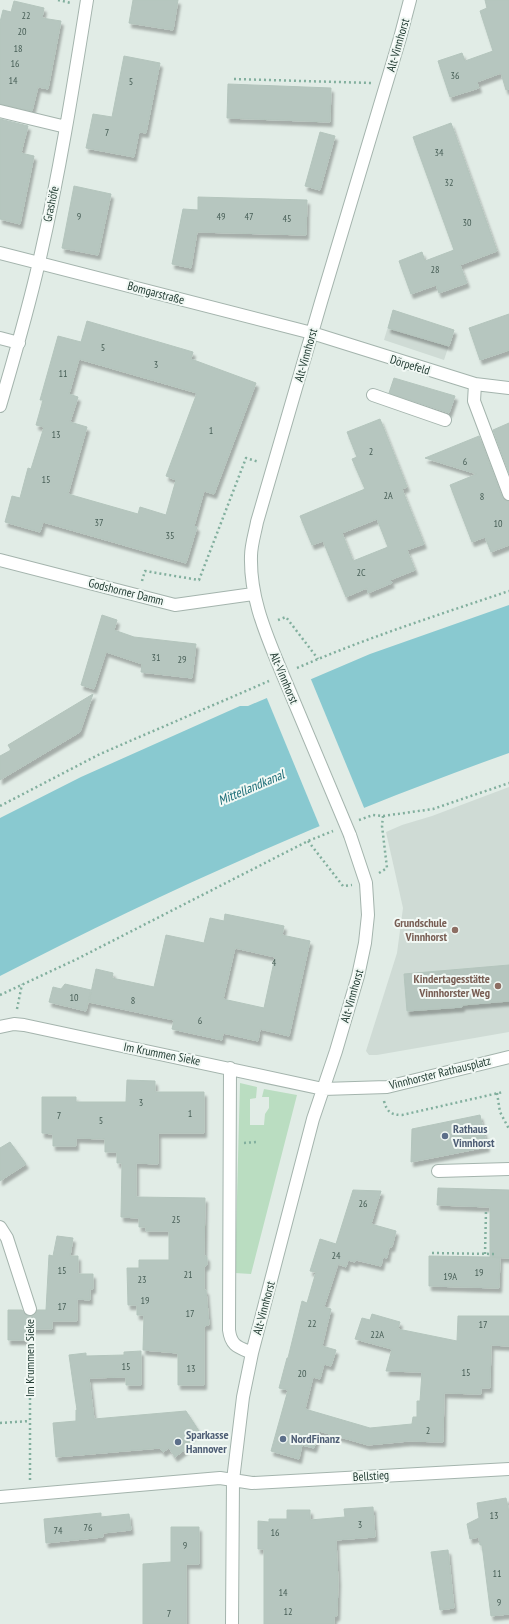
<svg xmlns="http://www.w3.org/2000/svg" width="509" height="1624" viewBox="0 0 509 1624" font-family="'PT Sans Narrow',sans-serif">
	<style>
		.built { fill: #cfdbd5 }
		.green { fill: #baddc1 }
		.water { fill: #89c9d0 }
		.pier { fill: #e1ece6 }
		.building { fill: #b6c6bf; stroke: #b4c5bd; fill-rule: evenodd; filter: url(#shadow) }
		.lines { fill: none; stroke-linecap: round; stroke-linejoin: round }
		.minor-casing { stroke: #a4b4ad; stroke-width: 14 }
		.path { stroke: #82af9e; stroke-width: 2.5; stroke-dasharray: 2 3; stroke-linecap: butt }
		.minor { stroke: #fff; stroke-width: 12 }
		.minor-bridge-casing { stroke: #a4b4ad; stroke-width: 14; stroke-linecap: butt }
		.minor-bridge { stroke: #fff; stroke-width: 12 }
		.education-dot { fill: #8d6e63; stroke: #f1f8f4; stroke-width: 1.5 }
		.service-dot { fill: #5c6f8a; stroke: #f1f8f4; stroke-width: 1.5 }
		.labels { text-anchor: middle; stroke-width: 4; stroke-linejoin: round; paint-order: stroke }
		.number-label { font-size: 10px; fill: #475e56 }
		.street-label { font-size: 12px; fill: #223c33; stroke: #f1f8f4 }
		.education-label { font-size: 12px; font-weight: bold; fill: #785e54; stroke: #f1f8f4; text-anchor: end }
		.service-label { font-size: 12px; font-weight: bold; fill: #4e5e75; stroke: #f1f8f4; text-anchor: start }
		.water-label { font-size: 13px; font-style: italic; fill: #1c6d77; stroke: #f1f8f4 }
	</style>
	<defs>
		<filter id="shadow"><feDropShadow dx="2.5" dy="4.5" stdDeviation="1" flood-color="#0004"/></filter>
	</defs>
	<rect width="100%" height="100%" fill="#e1ece6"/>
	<path class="built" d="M393 310 454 330 444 360 384 340Z
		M509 787V1032L377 1055H369L366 1051 397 953 403 908 386 832 402 825 432 816Z"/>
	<path class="green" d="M240 1083 257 1087 256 1098 250 1099V1125H264L265 1114 269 1108V1097H262L264 1089 297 1095 251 1274 235 1273Z"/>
	<path class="water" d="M509 605V753C334 815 164 891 0 976V818L81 777 240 706H248L370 654Z"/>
	<path class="pier" d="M310 677 365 810 320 827 266 696Z"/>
	<path class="building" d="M133 0H178L173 30 129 23Z
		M485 0H509V89L506 90 501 73 477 82 479 88 450 97 438 61 462 53 465 61 493 51 480 11 487 8Z
		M14 1 44 8 42 18 61 21 48 89 38 87 32 111 0 104V22L3 10 11 12Z
		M124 56 160 63 146 133 139 132 134 157 86 148 93 114 112 117Z
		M228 84 331 88 330 122 227 118Z
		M0 119 28 126 21 153 34 156 20 224 0 219Z
		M451 123 497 251 460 265 467 283 439 293 436 285 411 294 399 261 422 252 425 261 454 250 413 137Z
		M320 132 335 136 320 190 305 186Z
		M74 186 111 194 98 255 62 248Z
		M198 197 307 200 306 235 197 232 191 268 172 264 183 209 198 210Z
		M393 310 454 330 449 346 388 328Z
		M509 314V350L480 360 469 328Z
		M87 321 193 352 191 359 256 383 214 494 204 491 194 526 197 527 186 563 43 522 40 532 5 522 12 496 20 498 28 468 31 469 44 427 36 425 43 400H40L58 336 81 342ZM79 359 197 393 166 476 176 480 166 515 140 507 138 514 68 494 87 427 70 422 78 397 69 394Z
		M394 378 455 396 449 413 389 393Z
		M380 419 407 487 402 489 424 544 407 550 415 570 390 580 392 583 368 593 367 588 346 597 323 541 312 545 300 516 365 489 352 459 357 457 347 432ZM377 519 388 547 353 561 342 533Z
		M509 423V473L493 430Z
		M479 436 502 497 505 500 509 501V545L491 552 485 537 472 542 450 485 477 474 425 458Z
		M102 615 117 620 114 630 134 637 196 644 192 678 141 672 142 664 106 652 94 689 81 685Z
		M93 694 80 732 0 780V756L11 750 8 745Z
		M225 914 284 926 282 935 310 941 289 1036 260 1029 258 1041 223 1033 222 1040 172 1029 174 1020 89 1002 96 969 113 973 112 978 154 987 166 935 204 943 210 918 224 921ZM235 948 275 957 264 1008 223 999Z
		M509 965V1001L462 1005V1007L407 1011 404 974Z
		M65 984 91 990 86 1011 49 1002 53 987 61 989Z
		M127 1080 155 1081V1092H204V1133H158V1164L136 1163V1197L205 1198 204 1255 207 1257V1265L204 1267V1290H206L209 1325 204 1326V1385H178V1353L143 1350 144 1315H137V1305H128L127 1268H139V1260H169V1231H146V1227H139V1218L121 1217 122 1163H117V1152H105V1139L76 1138V1146H53V1134L42 1133V1097H76V1102H126Z
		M480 1115 487 1147 411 1162 412 1129Z
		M10 1142 26 1164 0 1181V1148Z
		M438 1188 509 1190V1258L492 1257 500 1258 499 1288 429 1286V1256L490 1257V1207L437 1205Z
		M353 1190 381 1191 371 1224 396 1231 392 1247H389L387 1258 383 1257 381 1266 356 1260 355 1262 348 1260 346 1267 338 1264 324 1307 331 1309 322 1346 336 1350 331 1366 324 1364 320 1379 313 1377 305 1409 370 1428 412 1424 413 1417H417V1401H420L422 1372 386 1371 392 1349 355 1339 362 1318 370 1320 372 1314 400 1322 398 1329 457 1341 458 1316H509V1346L491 1345 490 1388H481V1394L444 1393 443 1442 409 1441 368 1445 319 1431 314 1448 302 1445 299 1459 271 1451 288 1390 279 1388 287 1358H288L302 1301 307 1303 316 1272 310 1271 320 1239 336 1244Z
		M57 1236 73 1238 70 1256H78V1274H93V1289H90V1300L77 1299V1321H52V1329H26V1340H8V1310H22L25 1314 29 1316 35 1314 37 1310H46L49 1255 53 1256Z
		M141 1351V1385H126V1377L89 1378 94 1419 186 1411 199 1431 189 1438 190 1446 175 1457 169 1448 163 1452 160 1448 56 1457 53 1423 76 1421V1410H77L69 1355 86 1353V1356L124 1355V1352Z
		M506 1498 509 1512V1614L491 1616 482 1545H480L479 1537 470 1539 467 1524 479 1518 477 1503Z
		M373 1507 375 1537 336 1540 338 1581 337 1616 334 1617V1624H264V1549H258V1521L269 1522V1519H287V1510H310V1520L345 1517 344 1509Z
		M101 1513V1517L129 1514 131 1530 103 1533V1537L46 1543 44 1519Z
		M171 1527H199V1564H186V1624H143V1564L171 1562Z
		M448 1550 454 1608 440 1610 431 1552Z"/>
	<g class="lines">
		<defs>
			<path id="minor" d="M0 111 66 127
				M0 253 312 333 475 384 509 388
				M0 338 19 343
				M475 384 474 401 509 494
				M373 395 445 420
				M0 406C14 358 28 311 39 262 59 176 73 88 87 0
				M0 560 175 605 253 594
				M277 661C263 627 250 594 251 556 251 545 255 533 257 522L321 302 400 38 410 0
				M0 1027 14 1024 24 1025 323 1089 387 1087 509 1057
				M230 1068 229 1330C231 1346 238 1347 252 1353
				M438 1171 509 1169
				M0 1227 7 1238 30 1309
				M0 1497 220 1478 252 1483 509 1469
				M232 1624 233 1480 243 1397 252 1353 313 1119 336 1051 358 976 365 943 368 915 366 883 350 835"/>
		</defs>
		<use href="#minor" class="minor-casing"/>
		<path class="path" d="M58 0 71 3
			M234 79 372 83
			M142 581 145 571 199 580 246 458 259 462
			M278 620 286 617 318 659
			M297 668C366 638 438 615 509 591
			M0 806 100 754 269 681
			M359 820 373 815 383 816 433 809 509 783
			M308 841 343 886 352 885
			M379 873 387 868 382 826 383 816
			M0 995 77 959 308 841 333 831
			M17 1009 22 984
			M497 1093 500 1112 509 1129
			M384 1101C387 1112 391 1115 402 1115L503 1092
			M244 1143 257 1142
			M432 1253 495 1254
			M485 1254 486 1211
			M0 1423 30 1421
			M30 1480V1323"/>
		<use href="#minor" class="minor"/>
		<defs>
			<path id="minor-bridge" d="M277 661 350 835"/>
		</defs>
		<use href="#minor-bridge" class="minor-bridge-casing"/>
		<use href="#minor-bridge" class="minor-bridge"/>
	</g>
	<g class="education-dot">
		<circle cx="455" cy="930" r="4"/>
		<circle cx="498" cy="986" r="4"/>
	</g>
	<g class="service-dot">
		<circle cx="445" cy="1136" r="4"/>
		<circle cx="283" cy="1439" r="4"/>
		<circle cx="178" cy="1442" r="4"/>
	</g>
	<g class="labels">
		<g class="number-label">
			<text x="26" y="19">22</text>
			<text x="22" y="35">20</text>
			<text x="18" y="52">18</text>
			<text x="15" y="67">16</text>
			<text x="455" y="79">36</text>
			<text x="13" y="84">14</text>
			<text x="131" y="85">5</text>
			<text x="107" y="136">7</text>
			<text x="439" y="156">34</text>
			<text x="449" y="186">32</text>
			<text x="79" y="220">9</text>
			<text x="221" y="220">49</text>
			<text x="249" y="220">47</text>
			<text x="287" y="222">45</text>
			<text x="467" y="226">30</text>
			<text x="435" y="273">28</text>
			<text x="103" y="351">5</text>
			<text x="156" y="368">3</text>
			<text x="63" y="377">11</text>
			<text x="211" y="434">1</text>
			<text x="56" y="438">13</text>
			<text x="371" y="455">2</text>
			<text x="465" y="465">6</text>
			<text x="46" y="483">15</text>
			<text x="388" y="499">2A</text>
			<text x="482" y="500">8</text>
			<text x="99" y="526">37</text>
			<text x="498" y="527">10</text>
			<text x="170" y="539">35</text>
			<text x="361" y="576">2C</text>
			<text x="156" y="661">31</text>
			<text x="182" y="663">29</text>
			<text x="274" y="966">4</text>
			<text x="74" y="1001">10</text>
			<text x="133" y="1004">8</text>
			<text x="200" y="1024">6</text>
			<text x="141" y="1106">3</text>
			<text x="190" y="1117">1</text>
			<text x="59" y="1119">7</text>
			<text x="101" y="1124">5</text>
			<text x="363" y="1207">26</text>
			<text x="176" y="1223">25</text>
			<text x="336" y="1259">24</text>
			<text x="62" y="1274">15</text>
			<text x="479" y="1276">19</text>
			<text x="188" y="1278">21</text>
			<text x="450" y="1280">19A</text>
			<text x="142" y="1283">23</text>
			<text x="145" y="1304">19</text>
			<text x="62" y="1310">17</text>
			<text x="190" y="1317">17</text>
			<text x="312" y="1327">22</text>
			<text x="483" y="1328">17</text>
			<text x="377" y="1338">22A</text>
			<text x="126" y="1370">15</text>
			<text x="191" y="1372">13</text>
			<text x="466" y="1376">15</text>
			<text x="302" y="1377">20</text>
			<text x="428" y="1434">2</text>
			<text x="494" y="1519">13</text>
			<text x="360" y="1528">3</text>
			<text x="88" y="1531">76</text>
			<text x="58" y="1534">74</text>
			<text x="275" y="1536">16</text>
			<text x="185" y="1549">9</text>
			<text x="497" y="1577">11</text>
			<text x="283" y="1596">14</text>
			<text x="499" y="1606">9</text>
			<text x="288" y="1615">12</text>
			<text x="169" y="1617">7</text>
		</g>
		<g class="street-label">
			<text transform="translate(398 45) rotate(-74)" y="4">Alt-Vinnhorst</text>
			<text transform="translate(51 204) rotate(-78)" y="4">Grashöfe</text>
			<text transform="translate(156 293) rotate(15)" y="4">Bomgarstraße</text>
			<text transform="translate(306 355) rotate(-74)" y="4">Alt-Vinnhorst</text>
			<text transform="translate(410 365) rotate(17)" y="4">Dörpefeld</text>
			<text transform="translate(126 592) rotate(14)" y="4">Godshorner Damm</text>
			<text transform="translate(284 678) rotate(67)" y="4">Alt-Vinnhorst</text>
			<text transform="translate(352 996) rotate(-74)" y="4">Alt-Vinnhorst</text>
			<text transform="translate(162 1054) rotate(11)" y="4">Im Krummen Sieke</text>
			<text transform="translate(440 1073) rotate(-14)" y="4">Vinnhorster Rathausplatz</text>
			<text transform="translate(264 1308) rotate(-75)" y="4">Alt-Vinnhorst</text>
			<text transform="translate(30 1358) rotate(-90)" y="4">Im Krummen Sieke</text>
			<text transform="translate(371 1476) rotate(-3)" y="4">Bellstieg</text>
		</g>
		<g class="education-label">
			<text x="447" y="927">Grundschule<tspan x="447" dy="14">Vinnhorst</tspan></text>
			<text x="490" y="983">Kindertagesstätte<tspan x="490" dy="14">Vinnhorster Weg</tspan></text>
		</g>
		<g class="service-label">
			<text x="453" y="1133">Rathaus<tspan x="453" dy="14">Vinnhorst</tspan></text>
			<text x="186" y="1439">Sparkasse<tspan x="186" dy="14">Hannover</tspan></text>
			<text x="291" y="1443">NordFinanz</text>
		</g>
		<g class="water-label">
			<text transform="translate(251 787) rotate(-23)" y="5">Mittellandkanal</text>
		</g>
	</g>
</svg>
